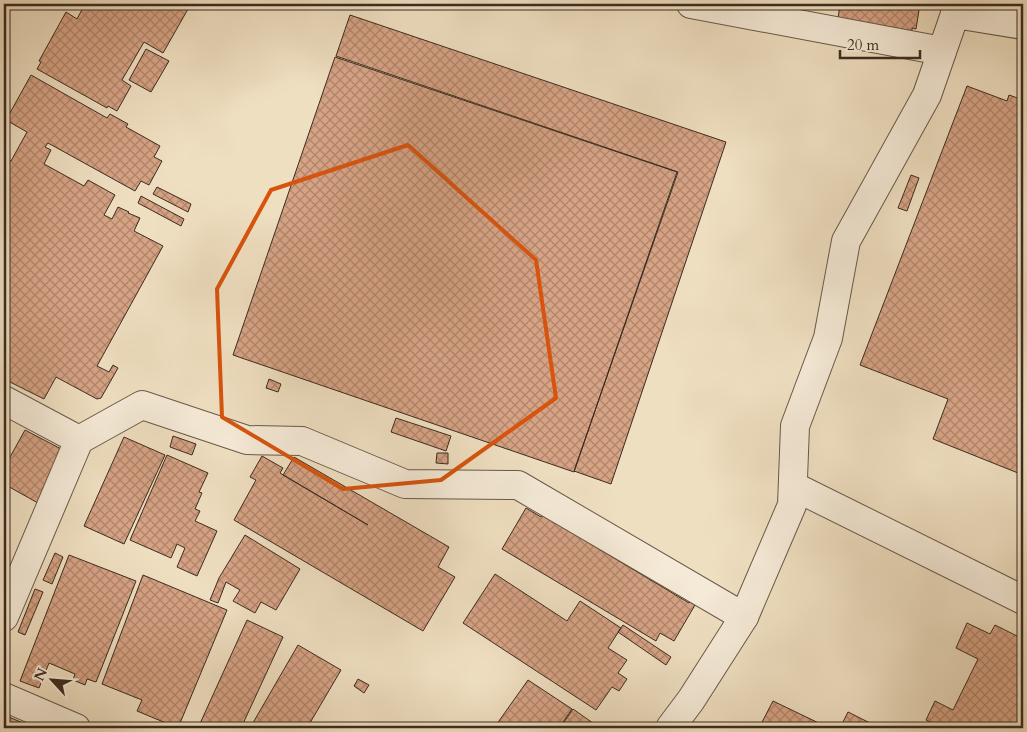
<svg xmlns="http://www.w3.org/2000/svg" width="1027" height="732" viewBox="0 0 1027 732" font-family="Cardo,serif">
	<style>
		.building { fill: url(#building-cross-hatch); stroke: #3b2c20 }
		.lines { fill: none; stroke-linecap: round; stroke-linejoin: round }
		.minor-casing { stroke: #685948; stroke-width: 30 }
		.tertiary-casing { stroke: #685948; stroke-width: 30 }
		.minor { stroke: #f5ead7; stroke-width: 28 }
		.tertiary { stroke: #f5ead7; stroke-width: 28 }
		.marked { fill: none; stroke: #d7540e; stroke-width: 4; stroke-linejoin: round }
	</style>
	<defs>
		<pattern id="building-cross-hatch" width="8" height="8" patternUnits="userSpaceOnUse" patternTransform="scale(1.25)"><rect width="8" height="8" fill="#d7a385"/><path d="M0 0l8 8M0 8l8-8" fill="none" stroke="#b0856c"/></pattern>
	</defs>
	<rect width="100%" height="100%" fill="#efdfc1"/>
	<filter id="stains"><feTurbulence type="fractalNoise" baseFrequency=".004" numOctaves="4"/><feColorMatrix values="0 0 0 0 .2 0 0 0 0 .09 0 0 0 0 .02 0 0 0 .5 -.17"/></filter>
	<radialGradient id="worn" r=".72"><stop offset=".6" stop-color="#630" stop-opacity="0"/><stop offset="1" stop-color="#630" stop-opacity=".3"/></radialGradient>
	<path class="building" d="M85 4H179L188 9 163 53 144 42 122 80 131 86 117 111 108 106 107 108 37 69 41 62 39 61 66 12 77 19Z
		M840 4H920L916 29 912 28V31L838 19Z
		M350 15 726 142 611 484 574 471 678 172 336 56Z
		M146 49 169 61 151 92 129 80Z
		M335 57 677 172 574 472 233 355Z
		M31 75 107 118 110 114 128 124 126 127 160 146 154 157 162 161 149 185 141 181 135 191 48 143 45 147 51 150 44 164 84 186 88 180 115 195 104 215 112 219 118 207 129 212 128 213 140 218 134 231 163 246 97 366 109 372 113 365 118 368 101 398 97 399 56 377 44 399 4 379V157L11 161 27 132 6 120Z
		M967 86 1007 101 1009 95 1023 100V475L933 439 948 399 860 365Z
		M911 175 919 178 907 211 898 208Z
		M157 187 191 204 188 212 153 194Z
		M141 196 184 219 181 226 138 203Z
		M269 379 281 384 278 392 266 388Z
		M396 418 451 436 446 451 391 432Z
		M25 430 63 450 38 503 4 484V468Z
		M173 436 196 444 192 455 170 447Z
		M124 437 165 455 124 544 84 526Z
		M437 453H448V464L436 463Z
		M167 455 208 473 199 492 202 493 195 509 200 511 195 521 217 531 197 576 177 567 185 548 177 544 171 558 130 540Z
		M262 456 283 468 280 473 368 525 283 475 294 457 449 547 438 567 455 577 423 631 234 520 256 480 250 477Z
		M526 508 541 517 544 513 559 522 558 524 576 535 578 532 591 540 589 543 689 603 690 602 695 605 674 641 660 633 656 641 502 549Z
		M245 535 300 569 276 610 261 602 255 613 233 601 240 590 226 582 218 603 210 600 219 578Z
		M55 553 63 557 52 584 43 580Z
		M69 555 136 581 96 682 87 679 85 685 73 680 75 674 49 663 39 688 20 681Z
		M495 574 567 621 580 601 621 628 608 648 627 660 618 673 627 679 619 691 612 687 596 710 463 623Z
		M143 575 227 610 178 728 137 711 142 700 102 684Z
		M35 589 43 592 25 635 18 632Z
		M247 620 283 637 241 728H198Z
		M967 623 990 634 995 625 1023 639V728H942L926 720 935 701 953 710 978 659 956 648Z
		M623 625 671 657 666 665 618 632Z
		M298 645 341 670 307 728H250Z
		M358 679 369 685 364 693 354 686Z
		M528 680 572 709 559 728H494Z
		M773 701 829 728H759Z
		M573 709 600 728H560Z
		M848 712 880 728H840Z
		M4 715 35 728H4Z"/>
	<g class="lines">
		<defs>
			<path id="minor" d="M691 4 942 51
				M955 14 1023 25
				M4 400 79 440 142 405 247 440 302 441 405 484 518 485 744 617
				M793 486 1023 600
				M4 617 79 440
				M4 697 76 728"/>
			<path id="tertiary" d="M670 728 691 700 744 617 792 505 795 426 828 338 846 241 927 95 955 14 957 4"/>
		</defs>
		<use href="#minor" class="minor-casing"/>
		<use href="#tertiary" class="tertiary-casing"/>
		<use href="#minor" class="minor"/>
		<use href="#tertiary" class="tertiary"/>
	</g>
	<path class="marked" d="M408 145 536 260 556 398 441 480 343 489 222 417 217 289 271 190Z"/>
	<rect width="1027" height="732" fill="none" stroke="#efdfc1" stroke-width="20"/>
	<rect x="5" y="5" width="1017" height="722" fill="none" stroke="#3b2c20" stroke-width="2.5"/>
	<rect x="10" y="10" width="1007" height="712" fill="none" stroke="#3b2c20"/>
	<g transform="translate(52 680) rotate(296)" stroke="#f5ead7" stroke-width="4" paint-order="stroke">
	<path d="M0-4L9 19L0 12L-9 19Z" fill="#3b2c20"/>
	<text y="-8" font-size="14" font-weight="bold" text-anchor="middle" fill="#3b2c20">N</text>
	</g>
	<path d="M840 50v8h80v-8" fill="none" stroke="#3b2c20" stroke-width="2.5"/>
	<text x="847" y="50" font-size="15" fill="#3b2c20" stroke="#f5ead7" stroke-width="4" paint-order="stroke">20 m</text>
	<rect width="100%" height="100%" filter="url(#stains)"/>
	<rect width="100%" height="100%" fill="url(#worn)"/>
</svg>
